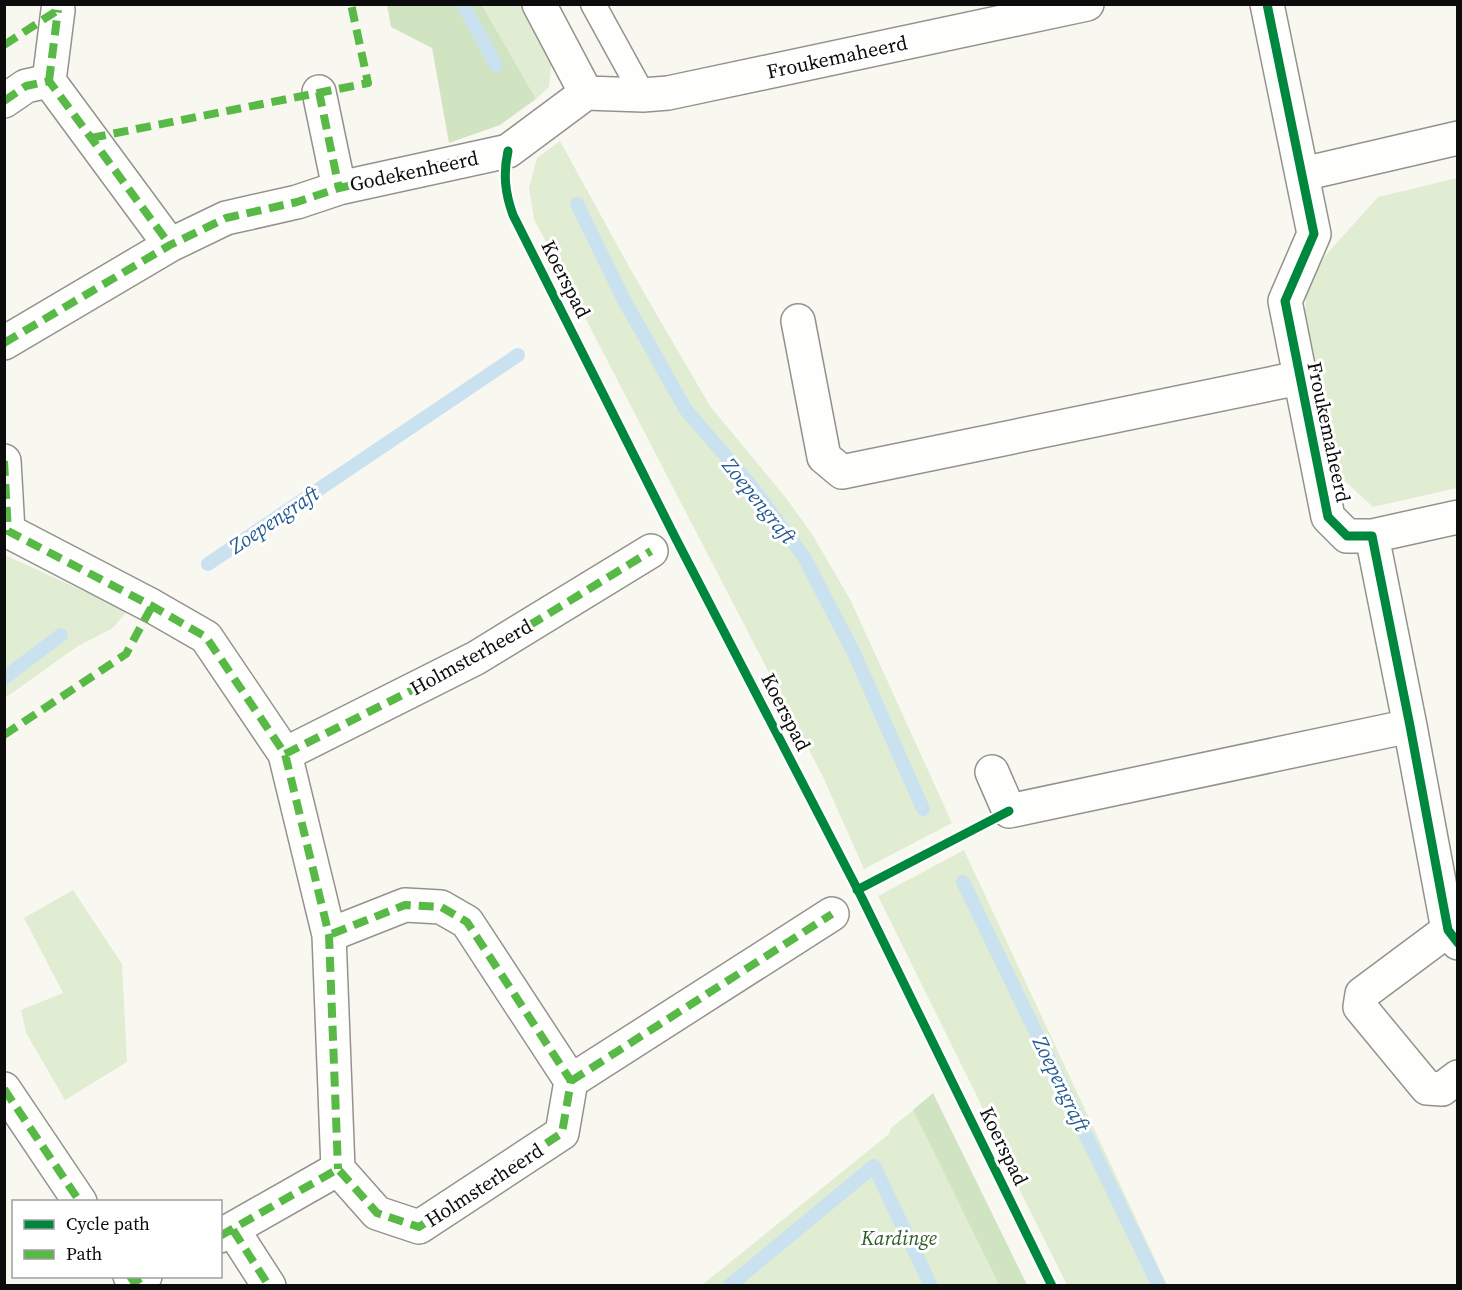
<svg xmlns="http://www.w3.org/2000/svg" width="1462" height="1290" viewBox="0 0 1462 1290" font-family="'Source Serif 4',serif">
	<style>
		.green { fill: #e1edd2 }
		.forest { fill: #d1e4c1 }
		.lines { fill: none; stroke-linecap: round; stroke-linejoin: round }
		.stream { stroke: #cae1f0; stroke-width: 14 }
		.service-casing { stroke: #93928f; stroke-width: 27 }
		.minor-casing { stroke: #93928f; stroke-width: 36 }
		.service { stroke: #fefefd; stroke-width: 24 }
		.minor { stroke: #fefefd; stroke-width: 33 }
		.quiet { stroke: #58b947; stroke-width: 8; stroke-dasharray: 15 8; stroke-linecap: butt }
		.cycleway-casing { stroke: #fff; stroke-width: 13 }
		.cycleway { stroke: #00873e; stroke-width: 9 }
		.labels { text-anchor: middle; stroke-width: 6; stroke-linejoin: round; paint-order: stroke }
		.street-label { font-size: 20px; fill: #0c0c0c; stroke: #fff }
		.park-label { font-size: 20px; font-style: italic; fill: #2c5c23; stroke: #fff }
		.water-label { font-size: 21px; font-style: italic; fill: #225a91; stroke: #fff }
	</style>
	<rect width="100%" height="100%" fill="#f9f8f0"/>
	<path class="green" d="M482 5H522L552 58 549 87 536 99Z
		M560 141 632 272 710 406 786 498 812 534 851 601 952 823 864 869 823 777 534 219 529 188 537 158Z
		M1457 178V488L1373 507 1332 469 1304 334 1306 295 1324 257 1378 197Z
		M5 555 127 611 113 628 78 646 5 698Z
		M964 850 1167 1285H1067L1014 1179 1000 1143 878 896Z
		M73 890 122 964 127 1062 65 1100 26 1033 21 1010 63 993 24 918Z
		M913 1110 999 1285H702L889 1134 891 1128Z"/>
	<path class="forest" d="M387 5H482L536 99 500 125 449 143 432 48 391 27Z
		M933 1093 1027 1285H999L913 1110Z"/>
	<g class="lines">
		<path class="stream" d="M463 4 496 65
			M577 204 625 302 686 410 749 483 804 557 854 653 923 809
			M208 564 518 355
			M4 678 61 635
			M963 882 1159 1286
			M729 1286 874 1166 931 1286"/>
		<defs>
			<path id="service" d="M593 4 643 95"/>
			<path id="minor" d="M539 4 586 93
				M1267 4 1314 234 1285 301 1328 517 1347 536H1372L1410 726 1448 930 1458 943
				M49 81 58 10
				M319 92 339 188
				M586 93 643 95 668 93 1087 4
				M4 101 26 86 49 81 170 245
				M1303 174 1458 138
				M798 321 824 457 842 472 1299 378
				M4 343 170 245 226 218 297 202 339 188 508 151 586 93
				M4 461 8 531 152 606 206 637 285 754 329 935 338 1169
				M1372 536 1458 517
				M285 754 476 658 651 551
				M992 772 1009 811 1410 726
				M1448 930 1362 994 1360 1007 1427 1088 1442 1089 1458 1077
				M571 1081 832 914
				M4 1089 80 1202
				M233 1230 269 1286
				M220 1236 338 1169 377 1213 419 1227 562 1133 571 1081 467 922 441 907 405 905 329 935
				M130 1276 134 1282 145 1276"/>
		</defs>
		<use href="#service" class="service-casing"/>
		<use href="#minor" class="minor-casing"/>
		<use href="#service" class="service"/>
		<use href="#minor" class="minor"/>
		<path class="quiet" d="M4 45 58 10V8
			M49 81 58 10
			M319 92 339 188
			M4 101 26 86 49 81 170 245
			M91 138 368 83 351 4
			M4 343 170 245 226 218 297 202 339 188 461 160
			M4 461 8 531 152 606 206 637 285 754 329 935 338 1169
			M4 735 126 654 152 606
			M285 754 476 658 651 551
			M571 1081 832 914
			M4 1089 80 1202
			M233 1230 269 1286
			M220 1236 338 1169 377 1213 419 1227 562 1133 571 1081 467 922 441 907 405 905 329 935
			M130 1276 134 1282 145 1276"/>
		<defs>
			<path id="cycleway" d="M1267 4 1314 234 1285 301 1328 517 1347 536H1372L1410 726 1448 930 1458 943
				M508 151C503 174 505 193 513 215L676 539 862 898 1052 1286
				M857 890 1009 811"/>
		</defs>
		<use href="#cycleway" class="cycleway-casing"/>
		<use href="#cycleway" class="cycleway"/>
	</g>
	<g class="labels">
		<g class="street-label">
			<text transform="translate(837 57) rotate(-12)" y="7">Froukemaheerd</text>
			<text transform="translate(414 171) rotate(-12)" y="7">Godekenheerd</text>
			<text transform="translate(566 279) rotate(63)" y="7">Koerspad</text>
			<text transform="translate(1329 432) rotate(78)" y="7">Froukemaheerd</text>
			<text transform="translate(471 657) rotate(-29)" y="7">Holmsterheerd</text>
			<text transform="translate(786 712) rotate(63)" y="7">Koerspad</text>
			<text transform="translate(1004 1146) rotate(64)" y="7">Koerspad</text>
			<text transform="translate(484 1185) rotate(-33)" y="7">Holmsterheerd</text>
		</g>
		<g class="park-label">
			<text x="899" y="1245">Kardinge</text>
		</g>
		<g class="water-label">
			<text transform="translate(759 501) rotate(51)" y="7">Zoepengraft</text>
			<text transform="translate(274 520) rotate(-34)" y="7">Zoepengraft</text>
			<text transform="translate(1061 1084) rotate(64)" y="7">Zoepengraft</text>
		</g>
	</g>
	<rect width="1462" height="1290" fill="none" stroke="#0c0c0c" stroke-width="12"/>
	<rect x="12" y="1200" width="210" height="78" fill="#ffffff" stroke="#9e9e9e" stroke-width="1.5"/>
	<rect x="24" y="1220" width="30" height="9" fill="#00873e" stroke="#9e9e9e" stroke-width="1.5"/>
	<text x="66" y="1230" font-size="18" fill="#0c0c0c">Cycle path</text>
	<rect x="24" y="1250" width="30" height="9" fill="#58b947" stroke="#9e9e9e" stroke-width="1.5"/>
	<text x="66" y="1260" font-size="18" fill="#0c0c0c">Path</text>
</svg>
